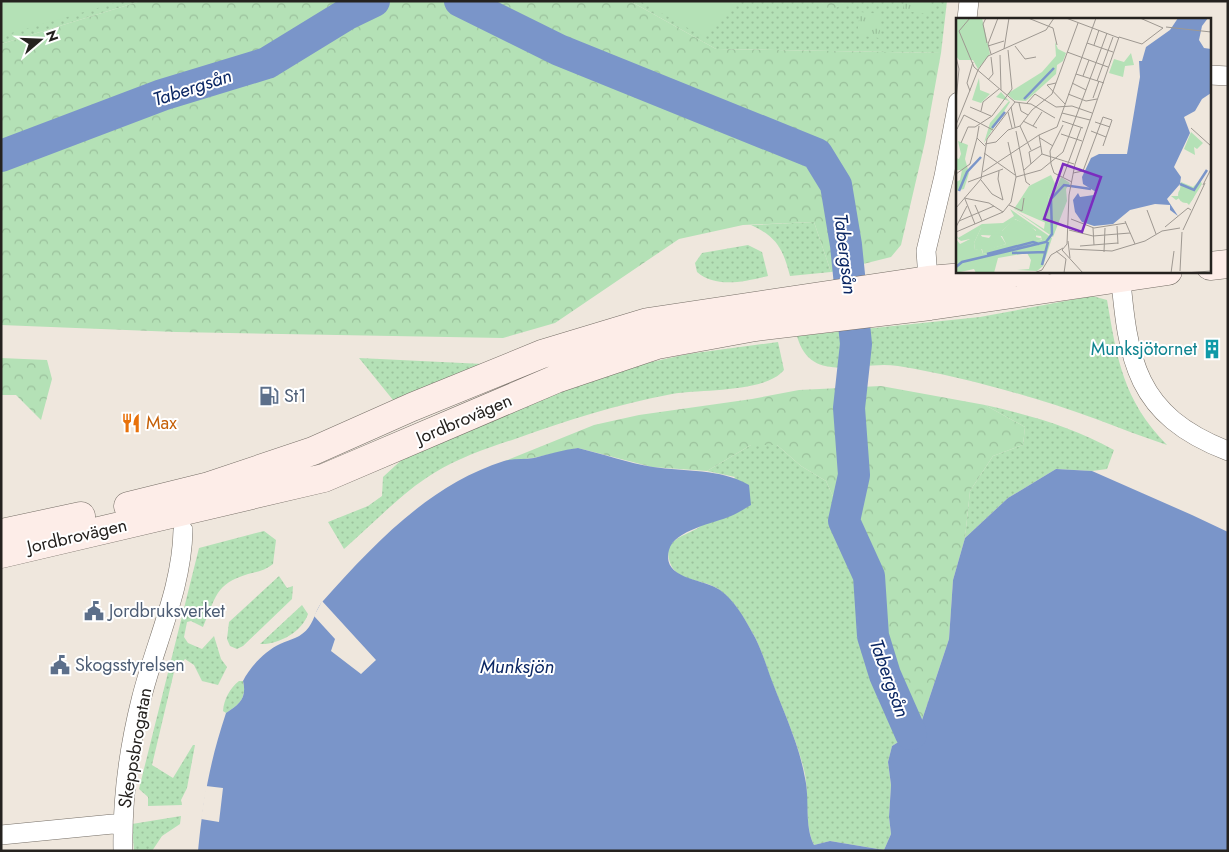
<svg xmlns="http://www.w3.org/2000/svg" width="1229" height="852" viewBox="0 0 1229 852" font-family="Jost,sans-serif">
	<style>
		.grass { fill: url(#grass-dots) }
		.forest { fill: url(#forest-crowns) }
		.park { fill: url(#park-tufts) }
		.pitch { fill: #b4e1b6 }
		.water { fill: #7a95c9 }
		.pier { fill: #efe7dd }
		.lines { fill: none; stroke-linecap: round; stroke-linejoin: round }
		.river { stroke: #7a95c9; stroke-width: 32 }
		.minor-casing { stroke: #756e66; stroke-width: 20 }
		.secondary-casing { stroke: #756e66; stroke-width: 29 }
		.minor { stroke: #fff; stroke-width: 19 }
		.secondary { stroke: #fdede8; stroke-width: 28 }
		.labels { text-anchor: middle; stroke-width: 4; stroke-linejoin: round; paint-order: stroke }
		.culture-label { font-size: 18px; fill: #0d838f; stroke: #fff; text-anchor: end }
		.service-label { font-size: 18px; fill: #4e5e75; stroke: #fff; text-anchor: start }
		.street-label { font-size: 18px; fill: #25221f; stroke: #fff }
		.food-label { font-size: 18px; fill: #c56008; stroke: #fff; text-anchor: start }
		.water-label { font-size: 19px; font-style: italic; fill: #0b2764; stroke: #fff }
		.inset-river { fill: none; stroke: #7a95c9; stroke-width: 2.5 }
		.inset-road { fill: none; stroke: #9e9891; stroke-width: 1 }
		.view { fill: #7b2cbf; fill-opacity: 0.15; stroke: #7b2cbf; stroke-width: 2.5 }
		.inset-edge { fill: none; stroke: #25221f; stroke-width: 2.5 }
	</style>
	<defs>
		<pattern id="grass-dots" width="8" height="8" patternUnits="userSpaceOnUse" patternTransform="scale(1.25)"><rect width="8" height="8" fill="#b4e1b6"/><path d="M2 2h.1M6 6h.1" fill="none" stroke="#9bc19c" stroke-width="1.8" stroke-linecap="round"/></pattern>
		<pattern id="forest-crowns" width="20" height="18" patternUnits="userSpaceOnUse" patternTransform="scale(1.25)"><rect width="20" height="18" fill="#b4e1b6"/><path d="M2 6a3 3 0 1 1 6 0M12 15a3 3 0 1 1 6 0" fill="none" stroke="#9bc19c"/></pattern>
		<pattern id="park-tufts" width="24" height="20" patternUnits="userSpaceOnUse" patternTransform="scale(1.25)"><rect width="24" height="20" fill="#b4e1b6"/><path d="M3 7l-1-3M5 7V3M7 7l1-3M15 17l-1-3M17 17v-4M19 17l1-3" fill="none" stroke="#9bc19c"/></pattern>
	</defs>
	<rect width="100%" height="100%" fill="#efe7dd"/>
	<path class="grass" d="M1 1H141L1 44Z
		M630 1H947L941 53 716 49Z
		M814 222 831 272 790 276C783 249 777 237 751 225Z
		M748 245 762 252 768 276C745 281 717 289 697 272L695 263 702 253Z
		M1092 296 1107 300C1117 359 1123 400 1167 445 1143 437 1120 428 1096 419 1032 396 964 377 898 366 858 360 811 386 797 336L980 317Z
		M778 342 784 370C765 393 701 389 672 394 615 405 568 420 515 439 487 448 459 458 434 473 401 493 373 524 344 549L328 522 368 506 382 496 383 477 408 454 567 388 633 366 688 354Z
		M359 358 483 364 480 369 393 400Z
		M985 405C1030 415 1073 427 1114 450L1107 469 1092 471 1056 469 1008 498 965 538 970 491 993 456 1023 445 1025 427Z
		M751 445H777L801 466 826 481 869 576 873 636 885 675 911 734 892 746 888 762 891 785 889 817 891 834 884 850 830 841 814 845C804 824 809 797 805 774 798 743 784 712 772 682 766 666 761 647 752 632 743 616 735 602 721 591 704 577 674 584 669 559 663 536 693 535 703 524 716 511 725 492 735 477L707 471Z
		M264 531 276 540 273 564C266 570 257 572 248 574 215 584 216 597 203 627L191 621 187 622 184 637 188 643 202 649 214 636 221 659 227 667 218 685 202 681 194 665 185 659 174 672 152 765 173 778 193 745H195L187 788 181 800 182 805 148 806V797L139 789 199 548Z
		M279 576 287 588 293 586 292 599 243 646 237 649 230 646 227 639 229 622Z
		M302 605 308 614C302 632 278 645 260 644Z
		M239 681H243C247 698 240 704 226 713L223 711C224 699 230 688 239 681Z
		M181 816 180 824 162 836 152 851H134L132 824Z"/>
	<path class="forest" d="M141 1H630L716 49 941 53 925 142 901 245 891 257 831 272 814 222 743 225 679 239 555 323 503 338 176 332 1 325V44Z
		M817 1H854L827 11 819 7Z
		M1 358 47 360 52 379 41 420 16 395H1Z
		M881 386 985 405 1025 427 1023 445 993 456 970 491 965 538 953 580 949 639 921 723 911 734 885 675 873 636 869 576 826 481 801 466 777 445H751L707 471 652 467 578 448 533 458 505 461 594 425 639 415 752 399 799 390Z"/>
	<path class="park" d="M904 1H931L930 14 903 11Z
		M860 12 882 14 879 38 857 35Z"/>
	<path class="pitch" d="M1 1H122L1 36Z
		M640 1H737L702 36Z"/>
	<path class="water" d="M578 448C603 454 628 463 653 467 686 472 719 468 749 485L751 505C744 509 738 513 731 516 715 523 674 530 669 550 661 580 704 578 720 590 735 601 743 616 752 632 761 647 766 665 772 681 784 713 799 744 805 778 810 800 804 825 814 845L830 841 884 850 891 834 889 817 891 785 888 762 892 746 911 734 921 723 949 639 953 580 965 538 1008 498 1056 469 1092 471 1192 515 1228 532V851H198C203 800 210 761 226 713 240 704 247 698 243 681 250 667 265 651 280 644 291 639 301 638 309 627 315 619 316 608 323 601 374 544 429 485 504 461 513 458 524 460 534 458 549 454 563 450 578 448Z"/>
	<path class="pier" d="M322 601 376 660 361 674 331 651 335 639 314 616Z
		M206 786 223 788 219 822 201 819Z"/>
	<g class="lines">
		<path class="river" d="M460 1 559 50 817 154 836 185 846 245 856 344 849 408 854 475 844 521 869 576 873 636 885 675 911 734
			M1 156 162 95 267 63 347 14 374 1"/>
		<defs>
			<path id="minor" d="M967 19 969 1
				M1210 75 1228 76
				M1120 271C1128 361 1135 415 1228 451
				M929 292 926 251 944 176 958 102
				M1 835 123 823
				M123 851C122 801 129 748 141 700 155 643 182 589 183 530"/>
			<path id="secondary" d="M1210 266 1228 264
				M128 506 209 486 313 451 412 407 542 354 648 322 928 280 1035 271
				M1 533 81 516
				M1 554 324 478 556 379 657 345 755 327 930 306 1168 271"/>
		</defs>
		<use href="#minor" class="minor-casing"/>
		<use href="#secondary" class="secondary-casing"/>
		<use href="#minor" class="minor"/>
		<use href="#secondary" class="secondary"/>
	</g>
	<defs>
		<symbol id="building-bare" viewBox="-9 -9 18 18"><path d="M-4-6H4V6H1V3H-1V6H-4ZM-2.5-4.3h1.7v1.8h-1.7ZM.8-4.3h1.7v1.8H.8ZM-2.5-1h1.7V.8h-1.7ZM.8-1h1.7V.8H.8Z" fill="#0f9aa8" stroke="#fff" stroke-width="2.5" paint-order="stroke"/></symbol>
		<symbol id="fuel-bare" viewBox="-9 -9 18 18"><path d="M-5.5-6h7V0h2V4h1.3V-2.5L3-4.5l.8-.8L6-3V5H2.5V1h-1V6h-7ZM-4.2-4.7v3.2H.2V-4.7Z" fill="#5c6f8a" stroke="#fff" stroke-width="2.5" paint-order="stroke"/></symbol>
		<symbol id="restaurant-bare" viewBox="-9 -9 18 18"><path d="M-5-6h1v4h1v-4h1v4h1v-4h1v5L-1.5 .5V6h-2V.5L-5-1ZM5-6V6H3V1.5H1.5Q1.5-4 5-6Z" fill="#e8710a" stroke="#fff" stroke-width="2.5" paint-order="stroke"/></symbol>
		<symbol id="civic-bare" viewBox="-9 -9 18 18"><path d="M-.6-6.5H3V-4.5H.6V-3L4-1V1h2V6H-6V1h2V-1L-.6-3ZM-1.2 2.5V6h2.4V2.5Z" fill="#5c6f8a" stroke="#fff" stroke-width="2.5" paint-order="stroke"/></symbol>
	</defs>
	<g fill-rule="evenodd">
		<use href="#building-bare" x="1198" y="335" width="28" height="28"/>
		<use href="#fuel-bare" x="255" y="382" width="28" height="28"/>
		<use href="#restaurant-bare" x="117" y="409" width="28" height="28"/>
		<use href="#civic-bare" x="80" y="597" width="28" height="28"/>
		<use href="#civic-bare" x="46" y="651" width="28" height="28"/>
	</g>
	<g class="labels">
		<g class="culture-label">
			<text x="1197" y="355">Munksjötornet</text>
		</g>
		<g class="service-label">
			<text x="284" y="402">St1</text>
			<text x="109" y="617">Jordbruksverket</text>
			<text x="75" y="671">Skogsstyrelsen</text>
		</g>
		<g class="street-label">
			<text transform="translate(464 419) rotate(-23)" y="6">Jordbrovägen</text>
			<text transform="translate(77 536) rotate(-13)" y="6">Jordbrovägen</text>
			<text transform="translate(135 748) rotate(-80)" y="6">Skeppsbrogatan</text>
		</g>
		<g class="food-label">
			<text x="146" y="429">Max</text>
		</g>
		<g class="water-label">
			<text transform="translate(192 87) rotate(-18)" y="7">Tabergsån</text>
			<text transform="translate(846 254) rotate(83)" y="7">Tabergsån</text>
			<text x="517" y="673">Munksjön</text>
			<text transform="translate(890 678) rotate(70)" y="7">Tabergsån</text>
		</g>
	</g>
	<g transform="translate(956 18)">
		<rect width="255" height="255" fill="#efe7dd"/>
		<path d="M58 201 73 207 80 213V219L87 221 27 236 26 231 19 232 18 225 25 210 46 213ZM25 217 46 218 50 226 32 231Z" fill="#b4e1b6" fill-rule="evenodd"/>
		<path d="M23 60 24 72 34 76 25 85 16 82ZM45 74 54 84 28 125 34 105 53 83 40 79ZM235 114 247 125 241 131 238 129 239 137 228 131ZM2 123 12 127 9 141 13 155 8 171 0 173V164L4 162 6 152H0V140L3 141 5 136ZM105 159 114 165 110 171 111 183 97 219 54 189 88 211 93 177 101 169ZM244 162 246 166 233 187 225 179 220 182 215 178H223L225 164 237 169ZM54 191 96 220 87 248 81 253 61 252 73 251 75 242 71 235 42 240 38 255H20L18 251 0 255V221L4 226 14 221 5 223 0 219V216L2 220 26 206 47 205 58 198ZM59 201 80 212V216L76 217 85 218 86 222 71 223V218H62V222L70 224 27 236 25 230 19 232 18 225 25 210 30 214 46 213ZM36 216 44 217 50 226 28 233 23 218 33 220Z" fill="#b4e1b6" fill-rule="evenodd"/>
		<path d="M0 0H26L34 36 22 51 17 42H3L0 38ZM99 24 102 31 110 35 107 43 101 47 100 56 70 83 58 82 51 76 86 54 100 38ZM175 35 178 47 169 48 167 59 153 55 158 41 168 44ZM222 177a8 8 0 1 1 16 0a8 8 0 1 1-16 0Z" fill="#b4e1b6"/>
		<path d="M95 157 101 170 93 177 90 205 58 191 73 168Z" fill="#b4e1b6"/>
		<path d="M222 0H252L246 8 243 22 248 30 255 31V75L246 81 239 93 228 99 234 115 218 149 225 159 224 166 211 181 222 198 214 192V187L199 186 174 192 157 206 138 208 126 204 119 194 117 182 122 175 124 179 138 177 140 174 127 166 126 159 135 140 143 136H171L184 59 183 43H186L190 29 214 12Z" fill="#7a95c9"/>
		<path class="inset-river" d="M68 81 98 50M36 110 49 94M224 166 238 172 251 152M3 173 11 154 25 139M56 235 89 234M31 236 77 224 83 226M86 247 92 224M0 249 6 244 90 224 96 216 95 181 108 167 135 171"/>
		<path class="inset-road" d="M14 0 3 13 18 49 59 84M30 0 27 6 31 25M72 0 97 10 101 27M110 0 163 20M184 0 207 10M210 9 255 14M131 25 157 34M138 27 143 12M32 28 48 23M59 28 69 41 80 39M48 31 53 0M111 34 152 49M35 36 32 26 42 0M44 37 45 72M0 39 3 51 0 83M120 56 148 65M127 58 133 42M32 62 37 56 35 39M141 63 157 19M100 65 91 67 109 86M116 65 130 72M14 73 11 65 17 44M112 76 130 83 141 81M137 80 143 63M59 84 75 86 99 100M63 85 65 93 72 97M71 85 79 76 100 89 116 88 136 95M14 89 35 98M55 89 59 109M25 93 27 84 43 71M52 94 56 110M106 95 134 102M67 103 81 110M106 103 127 110M139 104 154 109M0 107 22 52 32 38 90 12 98 0M107 107 94 133 95 146 98 155 116 164M23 108 21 120 29 128M64 108 75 132M77 108 86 94M101 109 140 0M235 110 255 128M1 111 8 97 37 112M60 113 70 164 74 167M135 113 150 119M105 116 126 123M84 120 97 128M5 125 12 109H19L36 98 56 71 52 32M29 126 40 124 52 112 64 108 76 92 96 76 122 5M28 135 59 157M86 136 118 146M75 146 73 134 85 128M68 152 86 136 83 117M43 153 42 161 47 182M27 154 83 117 101 109M117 155 127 153 147 99 156 102 147 128M0 156 14 146 21 120M60 159 85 152 107 134 151 15M107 159 125 110M25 162 36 176 47 182M12 164 47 151M247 167 255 151M8 180 33 185 47 194M9 181 19 206M19 187 26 203M53 187 66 193 68 180M0 190 25 161 31 121 59 84M191 192 200 216M115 201 138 210 170 205M3 203 38 188M169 203 179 226M161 208 162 226M0 209 11 188M209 209 232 190 235 192M137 210 138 227M113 212 137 218 174 215M227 212 249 165M0 214 47 194 55 184 60 159 52 124M112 223 114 240M124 228 162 225M114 231 156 233 189 223 206 213 224 210M100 233 110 241 108 255M148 234 149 210M224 253 226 214M44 255H75M78 255 86 252 95 237 107 230M127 255 106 232 111 226 113 177 119 146 163 19 186 26 207 10M215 255 218 233M229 255 255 253"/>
		<path class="view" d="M107 146 145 159 126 214 88 201Z"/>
		<rect width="255" height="255" class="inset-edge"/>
	</g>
	<rect width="1229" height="852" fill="none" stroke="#25221f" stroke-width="5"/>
	<g transform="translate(40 40) rotate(71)" stroke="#ffffff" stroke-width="4" paint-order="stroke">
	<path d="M0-4L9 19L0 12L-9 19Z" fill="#25221f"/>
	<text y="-8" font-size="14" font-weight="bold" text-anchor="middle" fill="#25221f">N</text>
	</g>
</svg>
